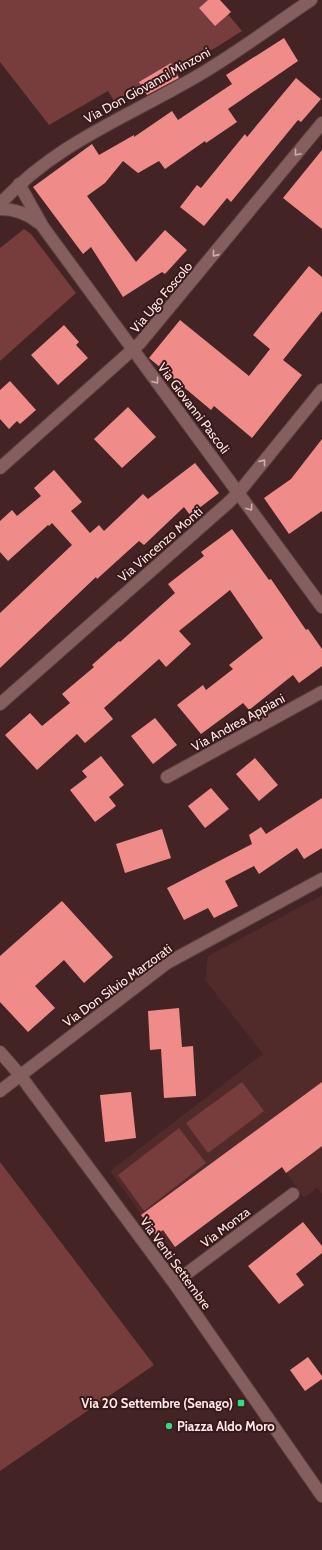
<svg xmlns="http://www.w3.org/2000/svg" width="322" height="1550" viewBox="0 0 322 1550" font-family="Cabin,sans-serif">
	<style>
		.built { fill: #512a2a }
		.green { fill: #773d3d }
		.building { fill: #ef8c8a }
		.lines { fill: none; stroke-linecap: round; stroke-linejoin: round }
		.minor-casing { stroke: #5b4040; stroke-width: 14 }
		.minor { stroke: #845f5e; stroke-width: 12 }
		.oneway { stroke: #cdb1b0 }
		.poi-dot { fill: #36d881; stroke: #381919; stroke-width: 1.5 }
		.labels { text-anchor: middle; stroke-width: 4; stroke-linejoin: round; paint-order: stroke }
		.street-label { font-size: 13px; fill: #fee7e6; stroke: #381919 }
		.poi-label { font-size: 13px; font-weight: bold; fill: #fee7e6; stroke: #381919; text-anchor: end }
	</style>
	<rect width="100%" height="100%" fill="#432323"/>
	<path class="built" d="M322 895V1194L317 1188 304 1198 282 1167 186 1238 169 1253 110 1171 263 1054 205 980 208 956Z"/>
	<path class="green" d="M0 0H216L242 31 215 48 114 101 108 91 49 125 0 62Z
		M24 229 31 234 76 293 0 361V248Z
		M242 1082 264 1111 208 1153 186 1123Z
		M179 1128 206 1163 144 1211 118 1175Z
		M0 1162 154 1365 0 1471Z"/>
	<path class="building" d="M208 0H220L231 12 215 26 199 8Z
		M284 38 298 61 228 109 237 122 206 143 205 141 165 169 159 161 138 173 123 161 105 183 87 196 136 262 165 230 187 250 165 274 162 272 123 297 91 247 83 254 33 187 92 144 99 155 134 135V137L172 111 178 120 232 84 226 75Z
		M171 63 179 78 147 95 139 82Z
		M296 78 321 99 301 122 298 120 231 202 227 198 204 226 180 207 197 185 201 188 245 134 247 137Z
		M322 150V229L283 198Z
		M309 266 322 277V311L283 360 302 375 252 438 214 406 211 410 149 358 180 320 249 376 270 349 253 335Z
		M64 325 79 342 76 345 88 358 58 385 31 355Z
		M10 381 36 410 20 424 17 421 9 429 0 419V390Z
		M128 407 156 437 122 468 94 439Z
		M322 439V511L289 534 264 498 291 479Z
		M195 463 219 493 190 515 184 507 144 545 139 541 97 579 96 577 0 668V613L72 545 52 523 49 526 48 525 8 561 0 552V521L12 510 17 516 41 496 34 488 54 470 82 502 71 511 90 533 99 525 104 531 143 494 148 499Z
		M232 529 269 580 271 579 306 630 308 629 322 649V666L299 683 293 675 249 710 243 703 201 734 177 705 203 685 206 690 233 669 229 665 263 638 230 590 179 631 191 644 166 667 159 659 104 708 113 719 85 743 77 734 37 770 5 735 30 713 42 726 70 703 62 694 94 667 92 665 119 641 120 642 175 593 168 584 204 556 201 552Z
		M155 718 177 745 153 764 131 736Z
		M101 756 124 785 109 797 116 806 95 822 70 790 87 777 82 771Z
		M255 758 278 785 259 801 236 774Z
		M211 788 229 809 205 828 188 806Z
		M322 798V848L304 859 297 848 259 874 254 866 225 881 238 906 214 918 208 908 184 920 167 888 252 844 249 835 261 827 266 834Z
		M162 829 171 858 125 873 116 844Z
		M62 901 113 957 84 983 64 960 35 986 55 1008 28 1032 0 1002V956Z
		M179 1008 182 1047 193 1046 196 1096 164 1098 161 1049 150 1050 148 1011Z
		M322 1082V1146L286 1173 282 1167 175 1247 163 1230 156 1235 141 1215Z
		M131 1092 136 1138 105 1142 100 1095Z
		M303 1222 322 1246V1253L296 1274 304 1285 279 1304 248 1266Z
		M308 1357 322 1376V1379L305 1391 290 1370Z"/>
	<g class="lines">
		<defs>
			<path id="minor" d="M19 184 43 227 322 607
				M0 204C55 144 123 119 192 79 233 56 272 26 311 0
				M0 209C15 209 28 214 39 223
				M0 468 140 343 322 123
				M0 704 228 503 239 492 322 390
				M167 777 322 692
				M0 1052 20 1075 174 1283 322 1496
				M0 1091 167 963 322 879
				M174 1283 293 1194"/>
		</defs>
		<use href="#minor" class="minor-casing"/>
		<use href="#minor" class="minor"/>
	</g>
	<defs><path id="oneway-chevron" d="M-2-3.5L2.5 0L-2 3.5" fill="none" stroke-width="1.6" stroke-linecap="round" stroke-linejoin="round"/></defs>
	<g class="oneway">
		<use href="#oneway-chevron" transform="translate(297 153) rotate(130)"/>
		<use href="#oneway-chevron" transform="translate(215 254) rotate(129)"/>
		<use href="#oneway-chevron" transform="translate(156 381) rotate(53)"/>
		<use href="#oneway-chevron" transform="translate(263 462) rotate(-51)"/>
		<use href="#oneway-chevron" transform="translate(250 508) rotate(54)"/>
	</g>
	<g class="poi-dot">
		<rect x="237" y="1399" width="8" height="8" rx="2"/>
		<circle cx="169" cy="1426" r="4"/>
	</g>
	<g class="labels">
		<g class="street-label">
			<text transform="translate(147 85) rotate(-29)" y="5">Via Don Giovanni Minzoni</text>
			<text transform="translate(161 297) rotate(-50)" y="5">Via Ugo Foscolo</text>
			<text transform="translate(194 408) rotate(53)" y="5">Via Giovanni Pascoli</text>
			<text transform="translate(160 544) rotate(-41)" y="5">Via Vincenzo Monti</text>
			<text transform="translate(238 722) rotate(-29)" y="5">Via Andrea Appiani</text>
			<text transform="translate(117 985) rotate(-36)" y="5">Via Don Silvio Marzorati</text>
			<text transform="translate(225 1227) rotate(-37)" y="5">Via Monza</text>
			<text transform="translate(176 1263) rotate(54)" y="5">Via Venti Settembre</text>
		</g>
		<g class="poi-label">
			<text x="233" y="1408">Via 20 Settembre (Senago)</text>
			<text x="177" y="1431" text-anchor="start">Piazza Aldo Moro</text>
		</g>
	</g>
</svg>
